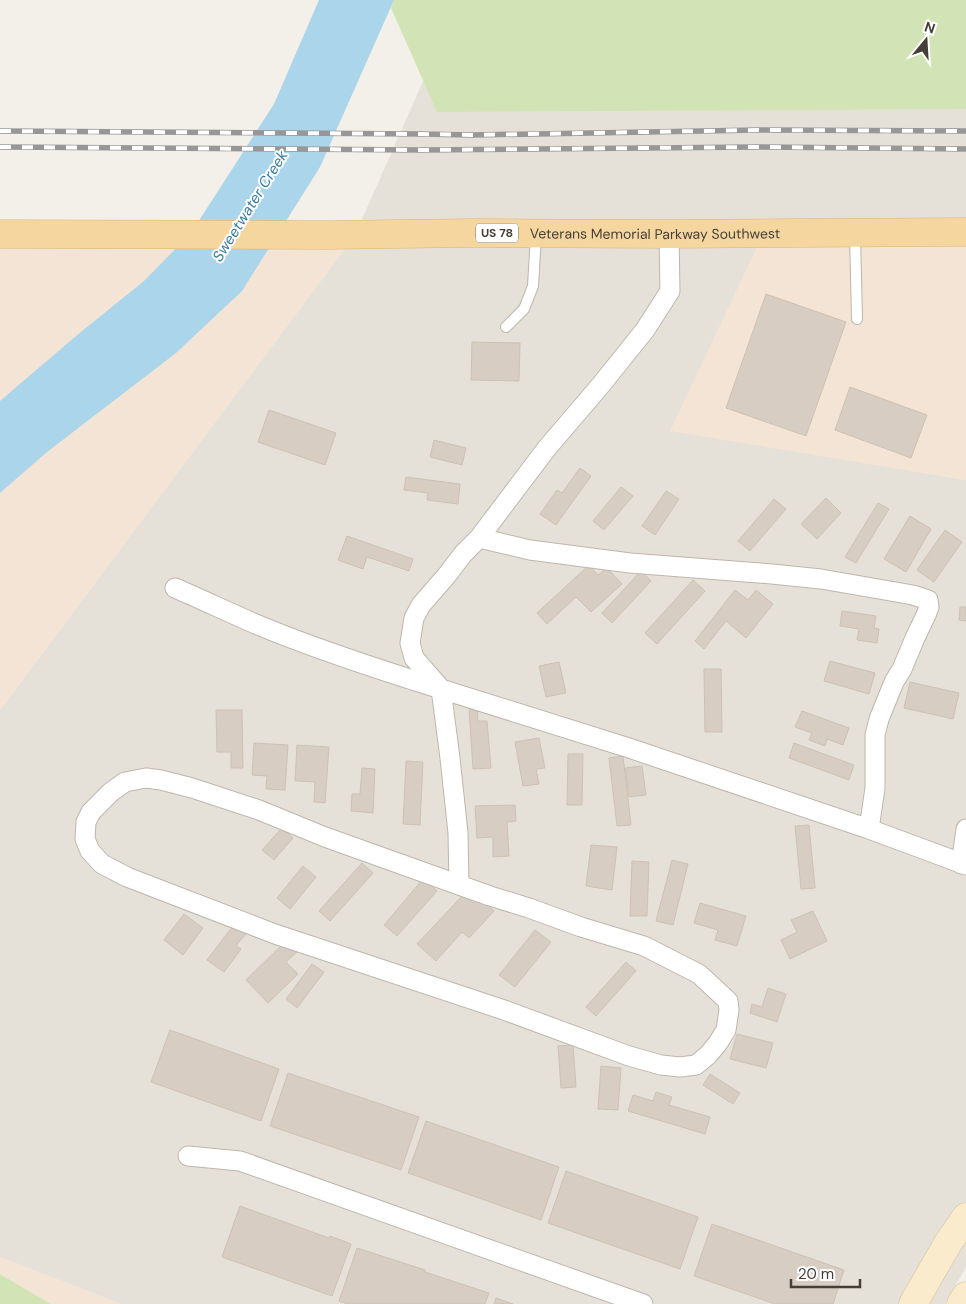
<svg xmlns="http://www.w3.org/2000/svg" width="966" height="1304" viewBox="0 0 966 1304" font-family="'DM Sans',sans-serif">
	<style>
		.residential { fill: #e6e1d8 }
		.commercial { fill: #f3e4d6 }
		.green { fill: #d2e4b5 }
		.water { fill: #abd5ea }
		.building { fill: #d7cdc2; stroke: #cec1b3 }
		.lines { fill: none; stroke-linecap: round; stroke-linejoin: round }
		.lane-casing { stroke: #beb6ac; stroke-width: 12 }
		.street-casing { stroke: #beb6ac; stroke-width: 21 }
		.secondary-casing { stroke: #cfbe9c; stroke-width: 29 }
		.primary-casing { stroke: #dab270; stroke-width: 29 }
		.lane { stroke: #fff; stroke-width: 10 }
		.street { stroke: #fff; stroke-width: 19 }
		.secondary { stroke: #faebcc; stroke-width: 28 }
		.primary { stroke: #f6d69f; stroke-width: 28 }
		.rail-casing { stroke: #979797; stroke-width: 5.5 }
		.rail { stroke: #fff; stroke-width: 4; stroke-dasharray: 11; stroke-linecap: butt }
		.labels { text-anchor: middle; stroke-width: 4; stroke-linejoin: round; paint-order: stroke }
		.shield { fill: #fff; stroke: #7e7974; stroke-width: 1 }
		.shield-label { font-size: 12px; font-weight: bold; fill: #463f38 }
		.street-label { font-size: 14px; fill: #463f38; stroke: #fff }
		.water-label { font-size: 15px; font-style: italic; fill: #387da1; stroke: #fff }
	</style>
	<rect width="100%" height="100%" fill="#f3efe9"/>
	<path class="residential" d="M459 0H966V221L767 227 671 430 966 480V1267L945 1304H121L0 1257V710L355 235Z"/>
	<path class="commercial" d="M966 221V480L670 431 767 226Z
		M0 235H355L0 710Z
		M0 1257 121 1304H51L0 1274Z"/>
	<path class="green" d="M394 0H966V109L437 112 391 8Z
		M0 1274 51 1304H0Z"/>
	<path class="water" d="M319 0H394L320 167 242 291 176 353 47 452 0 493V401L76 336 144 281 191 233 274 104Z"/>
	<path class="building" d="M766 294 846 322 806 436 726 408Z
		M472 342 520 343 519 381 471 380Z
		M850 387 927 415 911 458 835 430Z
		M269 410 336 433 325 465 258 442Z
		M434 440 466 448 462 465 430 457Z
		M580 468 591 476 556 525 540 514 557 490 562 493Z
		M406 477 460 484 458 504 427 500 428 493 404 490Z
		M621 487 633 496 604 530 593 521Z
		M666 491 679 499 655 535 642 526Z
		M826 498 841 513 817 539 801 524Z
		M774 499 786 509 750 551 738 541Z
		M878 503 889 509 856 563 845 557Z
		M910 516 931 529 906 572 884 559Z
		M945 530 962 542 934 582 917 570Z
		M347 536 413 559 409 571 367 557 363 569 338 560Z
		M589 565 598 575 607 568 622 584 591 612 576 597 547 624 537 613Z
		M641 571 651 581 612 623 602 613Z
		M693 580 705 591 657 644 645 633Z
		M735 590 748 600 756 590 773 604 746 638 726 621 704 649 695 641Z
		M960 607H966V621L959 620Z
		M842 611 876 616 874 628 879 629 877 643 857 640 859 629 840 626Z
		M830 661 875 673 869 694 824 681Z
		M559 662 566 693 546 697 539 666Z
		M704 669H721L722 732H705Z
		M910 682 959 693 953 719 904 708Z
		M477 707 478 721H487L491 768 473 769 469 708Z
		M216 710H242L243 768H231V752H217Z
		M802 711 849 728 843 745 827 739 825 746 809 740 812 733 795 727Z
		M539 738 545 768 536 769 539 784 523 786 515 742Z
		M254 743 288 745 285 790 266 789 267 776 252 775Z
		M794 743 854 765 849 780 789 758Z
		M297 745 329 747 325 803 314 802 315 782 295 781Z
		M568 754H583L582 805H567Z
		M623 756 631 825 617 826 609 758Z
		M406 761 423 762 420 825 403 824Z
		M642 766 646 795 629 797 625 768Z
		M362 768 375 769 373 813 351 811 352 794H360Z
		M515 805 516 821 507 822 509 856 493 857V837L477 838 475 806Z
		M809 825 815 888 801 889 795 826Z
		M282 828 293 838 274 860 262 850Z
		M591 845 617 847 612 890 586 886Z
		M672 860 688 864 673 925 656 921Z
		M632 861 649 862 647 916H630Z
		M362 863 373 873 330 921 319 911Z
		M303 866 316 877 290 909 277 898Z
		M423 879 437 891 397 936 384 925Z
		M464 894 473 903 479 897 494 911 469 938 462 932 436 961 417 944Z
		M700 903 746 916 737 946 715 940 718 930 694 923Z
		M813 911 827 941 790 959 781 940 797 932 791 920Z
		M184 914 203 928 183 955 164 940Z
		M236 922 248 931 236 946 241 949 224 972 207 960Z
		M535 930 551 942 515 987 499 975Z
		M287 940 298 951 286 962 298 974 268 1003 246 980Z
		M626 962 636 971 596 1016 586 1007Z
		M312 964 324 972 297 1008 286 999Z
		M768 988 786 994 777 1022 750 1013 752 1004 762 1007Z
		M170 1030 279 1069 261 1121 151 1082Z
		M737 1034 773 1043 766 1068 730 1059Z
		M573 1045 576 1087 561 1088 558 1046Z
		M601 1066 621 1068 618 1110 598 1109Z
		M288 1073 419 1117 401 1170 270 1126Z
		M710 1074 740 1093 733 1104 703 1085Z
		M656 1092 672 1097 669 1105 710 1117 705 1134 628 1111 633 1095 653 1101Z
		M426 1121 559 1167 541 1220 408 1173Z
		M566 1171 698 1217 680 1269 548 1223Z
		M240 1206 329 1238 330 1236 351 1244 332 1296 222 1257Z
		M712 1224 844 1270 833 1304H775L694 1276Z
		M357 1248 425 1270V1272L489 1293 485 1304H348L339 1301Z
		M496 1298 513 1304H494Z"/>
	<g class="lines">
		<defs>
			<path id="lane" d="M855 234 857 319
				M506 327 524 309 533 286 536 235"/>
			<path id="street" d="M479 538 547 448 600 386 645 330 670 291 669 234
				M175 588C203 600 230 613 258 625 318 650 380 670 441 689L450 758 458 833 459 884
				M146 778 161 780 192 788 259 810 325 837 490 896 529 908 581 927 644 946 699 974 728 1001 729 1010 726 1030 718 1043 708 1055 696 1065 680 1067 661 1065 629 1056 504 1010 275 934 127 877 102 864 90 851 85 839 86 822 91 812 111 792 125 782Z
				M869 829 875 788V735L879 719 894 682 902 669 915 638 926 615 929 607 928 600 913 595 821 579 772 574 630 563 530 550 479 538 463 554 447 575 421 605 414 618 410 643 414 658 441 689 629 748 869 829 966 865
				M961 864 966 829
				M188 1156 240 1161 643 1304"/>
			<path id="secondary" d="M913 1304 948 1243 966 1217
				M961 1304 966 1296"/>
			<g id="primary">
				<path id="s1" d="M0 234 326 235 471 233 669 234 966 232"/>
			</g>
		</defs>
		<use href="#lane" class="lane-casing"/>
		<use href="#street" class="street-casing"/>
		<use href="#secondary" class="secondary-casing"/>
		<use href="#primary" class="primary-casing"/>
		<use href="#lane" class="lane"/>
		<use href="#street" class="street"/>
		<use href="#secondary" class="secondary"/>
		<use href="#primary" class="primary"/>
		<defs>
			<path id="rail" d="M0 131 421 134 473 135 758 130 966 131
				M0 147 421 150 757 147 966 149"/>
		</defs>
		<use href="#rail" class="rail-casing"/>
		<use href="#rail" class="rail"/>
	</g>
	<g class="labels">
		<rect class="shield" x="476" y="223.5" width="42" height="19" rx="4"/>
		<g class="shield-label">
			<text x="497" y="237">US 78</text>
		</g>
		<g class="street-label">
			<text dy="5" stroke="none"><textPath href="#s1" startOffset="655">Veterans Memorial Parkway Southwest</textPath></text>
		</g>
		<g class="water-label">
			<text transform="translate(250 206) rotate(-58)" y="5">Sweetwater Creek</text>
		</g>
	</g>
	<g transform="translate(926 40) rotate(18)" stroke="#ffffff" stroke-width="4" paint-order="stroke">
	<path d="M0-4L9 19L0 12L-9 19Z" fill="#463f38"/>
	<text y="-8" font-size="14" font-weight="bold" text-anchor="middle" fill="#463f38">N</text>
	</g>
	<path d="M791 1279v8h69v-8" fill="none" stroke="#463f38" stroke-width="2.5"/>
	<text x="798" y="1279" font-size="15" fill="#463f38" stroke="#ffffff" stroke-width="4" paint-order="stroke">20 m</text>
</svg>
